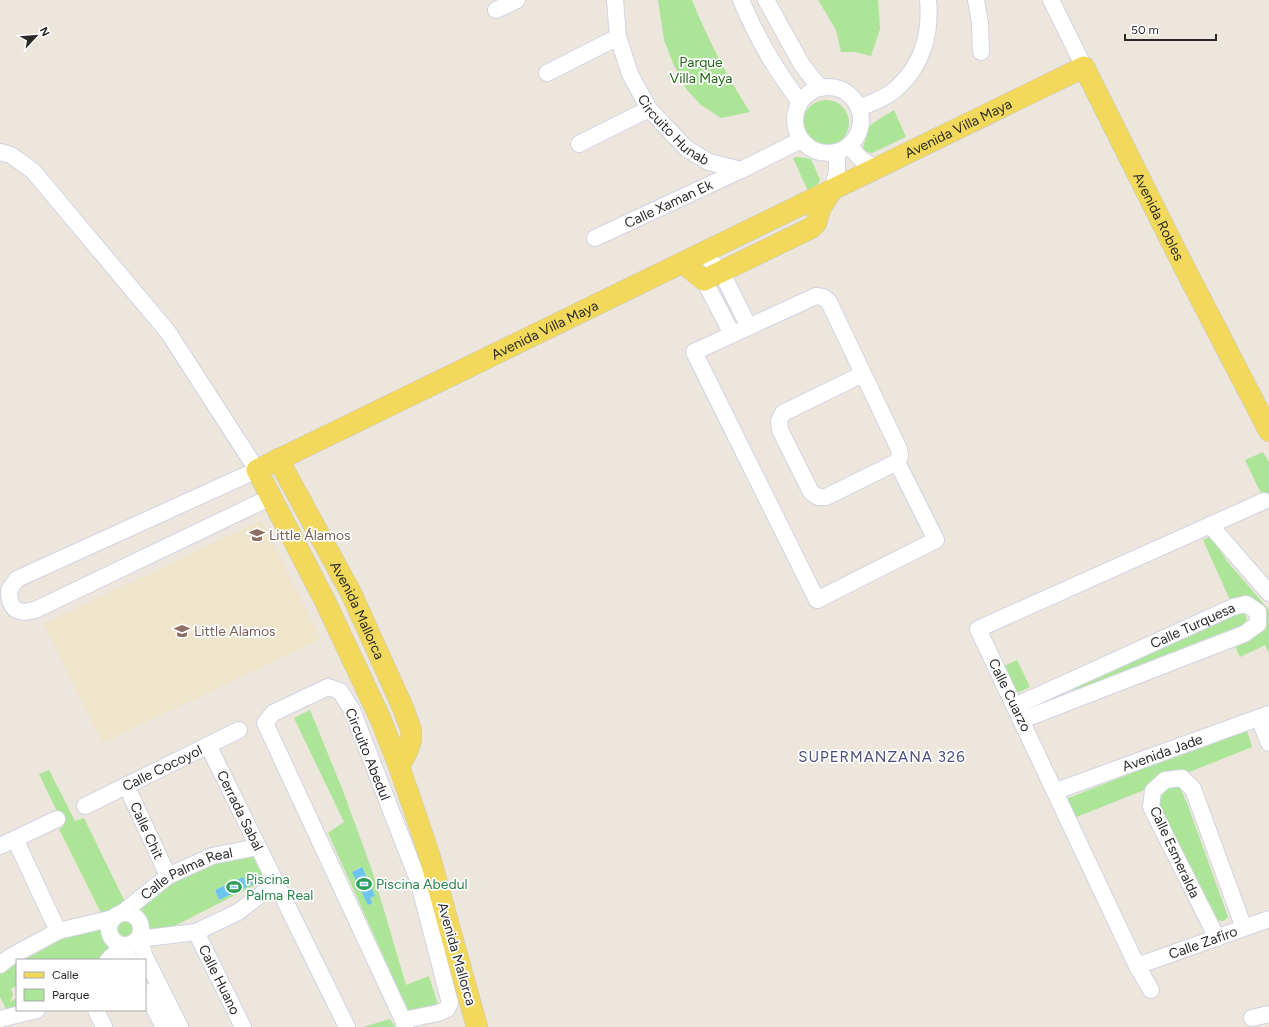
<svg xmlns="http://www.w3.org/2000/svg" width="1269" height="1027" viewBox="0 0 1269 1027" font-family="Figtree,sans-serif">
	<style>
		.education { fill: #eee5cb }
		.green { fill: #ace498; fill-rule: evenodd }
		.water { fill: #6ec4f0 }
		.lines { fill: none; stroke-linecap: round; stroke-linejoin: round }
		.minor-casing { stroke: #d1d3e3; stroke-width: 18 }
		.major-casing { stroke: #c8c8c8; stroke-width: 22 }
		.minor { stroke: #fff; stroke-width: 16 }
		.major { stroke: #f2d95b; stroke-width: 21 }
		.labels { text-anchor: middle; stroke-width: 3.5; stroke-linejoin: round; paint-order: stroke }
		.park-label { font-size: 14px; fill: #246819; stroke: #fff }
		.street-label { font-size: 14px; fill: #2a2a2a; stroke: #fff }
		.education-label { font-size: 14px; fill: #785e54; stroke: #fff; text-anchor: start }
		.leisure-label { font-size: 14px; fill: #27864d; stroke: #fff; text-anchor: start }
		.neighbourhood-label { font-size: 15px; letter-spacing: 1px; fill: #4a507b; stroke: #fff }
	</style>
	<rect width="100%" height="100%" fill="#ece6dc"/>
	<path class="education" d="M262 520 320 639 103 743 44 624Z"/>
	<path class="green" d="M658 0H692C708 40 727 76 750 112L721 118 701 105 686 89 673 63 664 40Z
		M818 0H878L880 29 871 56 855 52H841L836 30Z
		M803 123a23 23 0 1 1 46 0a23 23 0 1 1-46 0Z
		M894 110 906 137 872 153 862 151 870 125Z
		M798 157 811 159 820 180 816 187 808 191 793 158Z
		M1263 452 1269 462V510L1245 460Z
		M1211 536 1226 560 1269 610V654L1265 645 1240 657 1233 641 1260 613 1230 600 1203 540Z
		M1236 613 1245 614 1247 620 1242 625 1077 689 1070 690Z
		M1017 660 1030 687 1015 694 1002 667Z
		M310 710 343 791 373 873 406 985 429 976 439 1008 409 1013 328 833 344 822 294 718ZM361 867 375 896 370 898 352 872Z
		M1246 728 1252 747 1074 818 1066 799Z
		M49 770 75 821 84 818 126 904 245 840 265 880 108 960H24L103 917 59 829 64 826 39 774ZM243 877 246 882 219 900 215 890Z
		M1170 786 1180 788 1187 803 1226 911 1228 917 1224 921 1213 920 1158 811 1160 792Z
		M17 964V986L11 989 13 995 10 1002 17 998V1006L7 1011 0 997V973Z
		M390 1019 395 1027H363Z"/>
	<path class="water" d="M362 867 375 896 370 898 372 903 368 905 352 872Z
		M243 877 246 882 251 880 253 884 219 900 215 890Z"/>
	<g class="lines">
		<defs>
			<g id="minor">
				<path id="s1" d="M615 0 618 37 630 74 649 109 687 149 709 162 741 170 801 140"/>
				<path d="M741 0C756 36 776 71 800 102"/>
				<path d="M766 0 802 65 820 88"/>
				<path d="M976 0 980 23 981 52"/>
				<path d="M1051 0 1084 67"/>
				<path d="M496 10 517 0"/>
				<path d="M547 73 618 37"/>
				<circle cx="828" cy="120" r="33"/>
				<path d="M859 108C869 104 880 100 889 94 893 92 896 89 899 86 923 64 931 32 928 0"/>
				<path d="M579 144 649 109"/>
				<path d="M849 146 862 160 876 168"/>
				<path d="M0 152 11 155 33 171 168 332 257 470 17 579 9 590C9 609 17 615 35 610L271 497"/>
				<path d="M832 190 837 172V152"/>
				<path id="s2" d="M595 238 741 170"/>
				<path d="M703 253 721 271 749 327"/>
				<path d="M704 280 732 334"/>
				<path d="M863 374 783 413 779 421 780 430 811 492 818 497H826L897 462 900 456 899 449 829 302 823 297 816 296 694 352 817 600 936 540 897 462"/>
				<path d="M1210 525 1269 593"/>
				<path id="s3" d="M1015 706 1233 607 1246 604 1258 612V624L1244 634 1022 720"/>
				<path d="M1259 718 1269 743"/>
				<path id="s4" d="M208 745 347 1027"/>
				<path id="s5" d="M126 785 168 876"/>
				<path id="s6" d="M1056 791 1269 714"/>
				<path id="s7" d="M85 806 239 730"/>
				<path d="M15 839 58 931"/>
				<path d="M0 846 57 819"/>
				<circle cx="125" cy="929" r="16"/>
				<path id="s8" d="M122 913 168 876 212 856 258 847"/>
				<path id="s9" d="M196 932 243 1027"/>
				<path d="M1217 938 1151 807 1153 791 1165 780 1182 778 1193 789 1244 928"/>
				<path d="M108 960 123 946 129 960"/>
				<path d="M0 965 10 957 58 931 114 918"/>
				<path id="s10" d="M1137 966 1269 919"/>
				<path d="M1151 990 1137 966 978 629 1264 501"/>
				<path d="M145 991 164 1027"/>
				<path d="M96 1010 104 1027"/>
				<path d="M1252 1018 1269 1014"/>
				<path d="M0 1019 37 1010"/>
				<path d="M403 1020 438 1013 447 1009 450 1003 418 880 352 710 340 691 328 687 273 713 265 723 403 1020 405 1027"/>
				<path d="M180 1027 145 957 139 939 196 932 238 912 276 883"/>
			</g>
			<g id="major">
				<path d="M683 263 704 280 811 228 816 223 820 209 832 190"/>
				<path id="s11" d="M278 459 351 593 403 708 411 730V740L408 750 399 766"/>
				<path id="s12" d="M477 1027 429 854 399 766 380 718 325 601 257 470 1084 67 1181 261 1269 431"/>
			</g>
		</defs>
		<use href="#minor" class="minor-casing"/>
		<use href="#major" class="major-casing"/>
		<use href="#minor" class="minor"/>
		<use href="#major" class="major"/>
	</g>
	<defs>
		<symbol id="school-bare" viewBox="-9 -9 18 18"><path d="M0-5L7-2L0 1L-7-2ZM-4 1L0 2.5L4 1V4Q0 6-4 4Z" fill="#8d6e63" stroke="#fff" stroke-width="2.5" paint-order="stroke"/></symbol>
		<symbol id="stadium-bare" viewBox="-9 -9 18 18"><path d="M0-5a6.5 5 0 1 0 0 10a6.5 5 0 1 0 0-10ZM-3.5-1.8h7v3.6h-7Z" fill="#2e9e5b" stroke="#fff" stroke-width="2.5" paint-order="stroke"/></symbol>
	</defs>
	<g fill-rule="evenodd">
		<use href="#school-bare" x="246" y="524" width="22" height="22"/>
		<use href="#school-bare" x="171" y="620" width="22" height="22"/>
		<use href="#stadium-bare" x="353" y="873" width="22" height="22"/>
		<use href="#stadium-bare" x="223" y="876" width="22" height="22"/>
	</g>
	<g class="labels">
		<g class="park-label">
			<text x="701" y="67">Parque<tspan x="701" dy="16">Villa Maya</tspan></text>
		</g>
		<g class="street-label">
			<text dy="5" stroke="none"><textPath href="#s1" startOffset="148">Circuito Hunab</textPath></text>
			<text dy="5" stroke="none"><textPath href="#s12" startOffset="1381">Avenida Villa Maya</textPath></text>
			<text dy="5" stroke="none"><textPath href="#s2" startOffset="81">Calle Xaman Ek</textPath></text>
			<text dy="5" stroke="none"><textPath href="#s12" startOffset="1688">Avenida Robles</textPath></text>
			<text dy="5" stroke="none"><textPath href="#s12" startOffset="921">Avenida Villa Maya</textPath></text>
			<text dy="5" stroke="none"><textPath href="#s11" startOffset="171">Avenida Mallorca</textPath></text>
			<text dy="5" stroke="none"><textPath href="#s3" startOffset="195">Calle Turquesa</textPath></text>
			<text transform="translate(1010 695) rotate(64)" y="5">Calle Cuarzo</text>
			<text dy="5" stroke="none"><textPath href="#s6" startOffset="113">Avenida Jade</textPath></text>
			<text transform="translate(368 754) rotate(68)" y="5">Circuito Abedul</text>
			<text dy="5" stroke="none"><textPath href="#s7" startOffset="86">Calle Cocoyol</textPath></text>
			<text dy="5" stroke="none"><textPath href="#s4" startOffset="73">Cerrada Sabal</textPath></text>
			<text dy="5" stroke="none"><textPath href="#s5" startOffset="50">Calle Chit</textPath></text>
			<text transform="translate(1175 852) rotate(65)" y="5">Calle Esmeralda</text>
			<text dy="5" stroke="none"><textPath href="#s8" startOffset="77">Calle Palma Real</textPath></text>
			<text dy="5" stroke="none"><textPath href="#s10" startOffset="70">Calle Zafiro</textPath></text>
			<text transform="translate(457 954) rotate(74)" y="5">Avenida Mallorca</text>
			<text dy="5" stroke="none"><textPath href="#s9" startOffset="53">Calle Huano</textPath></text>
		</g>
		<g class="education-label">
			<text x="269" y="540">Little Álamos</text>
			<text x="194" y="636">Little Alamos</text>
		</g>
		<g class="leisure-label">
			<text x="246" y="884">Piscina<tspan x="246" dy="16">Palma Real</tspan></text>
			<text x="376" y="889">Piscina Abedul</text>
		</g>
		<g class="neighbourhood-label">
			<text x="882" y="762">SUPERMANZANA 326</text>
		</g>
	</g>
	<rect x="16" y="959" width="130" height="52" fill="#ffffff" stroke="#aaaaaa"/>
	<rect x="24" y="972" width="20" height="6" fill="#f2d95b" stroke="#aaaaaa"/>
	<text x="52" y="979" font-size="12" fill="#2a2a2a">Calle</text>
	<rect x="24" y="989" width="20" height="12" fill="#ace498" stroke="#aaaaaa"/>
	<text x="52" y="999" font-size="12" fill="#2a2a2a">Parque</text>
	<g transform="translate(36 36) rotate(64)" stroke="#ffffff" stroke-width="3" paint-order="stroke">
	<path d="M0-3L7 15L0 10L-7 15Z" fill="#2a2a2a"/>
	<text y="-6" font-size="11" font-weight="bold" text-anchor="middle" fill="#2a2a2a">N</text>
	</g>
	<path d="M1125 34v6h91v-6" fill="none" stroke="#2a2a2a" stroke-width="2"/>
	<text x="1131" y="34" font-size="12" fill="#2a2a2a" stroke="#ffffff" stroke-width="3" paint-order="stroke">50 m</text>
</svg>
